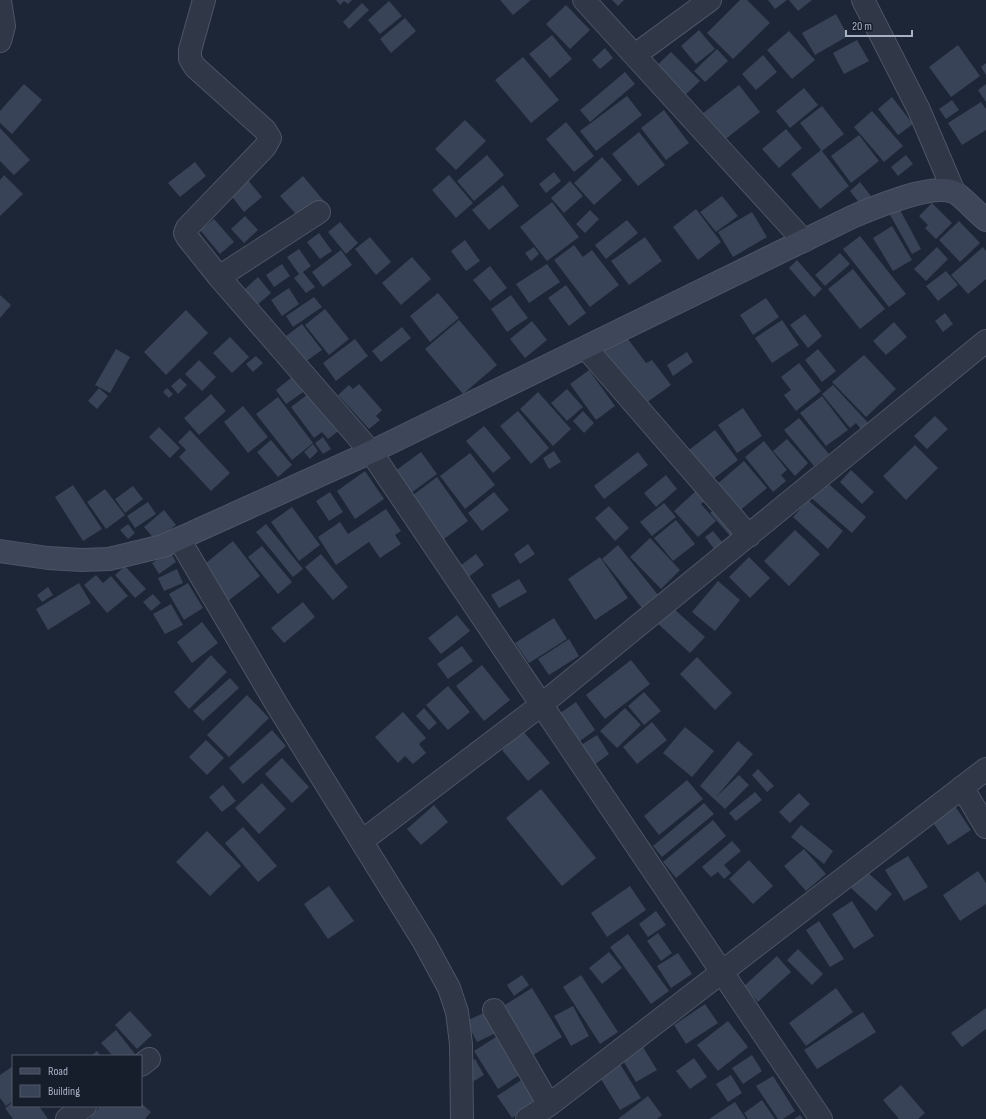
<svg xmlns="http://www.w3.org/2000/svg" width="986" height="1119" viewBox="0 0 986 1119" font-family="'Sofia Sans Condensed',sans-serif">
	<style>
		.building { fill: #384357 }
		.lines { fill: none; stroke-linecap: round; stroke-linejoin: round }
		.street-casing { stroke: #4d5565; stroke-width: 24 }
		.secondary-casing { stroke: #4d5565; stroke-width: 24 }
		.street { stroke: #303847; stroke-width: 22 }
		.secondary { stroke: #3e475a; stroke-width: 22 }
	</style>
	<rect width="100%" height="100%" fill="#1d2636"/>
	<path class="building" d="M336 0H352L348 4 344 1 340 5Z
		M500 0H531L513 15Z
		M612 0H624L618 6Z
		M740 0H747L770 23 733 59 707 33Z
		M768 0H787L775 9Z
		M789 0H812L798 11Z
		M389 1 402 16 380 34 368 20Z
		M362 3 369 10 349 29 343 22Z
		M566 5 590 30 570 49 546 24Z
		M836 14 848 36 815 55 802 33Z
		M405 18 416 31 391 53 380 39Z
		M699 30 715 49 696 64 681 46Z
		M789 31 815 60 792 79 767 50Z
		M552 35 572 59 550 78 529 54Z
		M857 40 869 61 844 74 833 53Z
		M958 45 980 76 951 97 929 67Z
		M605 48 613 58 600 69 592 60Z
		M717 49 728 61 705 82 694 71Z
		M671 52 700 81 682 98 653 69Z
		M763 55 777 72 756 90 742 74Z
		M523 57 559 100 531 123 495 80Z
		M986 63V75L981 67Z
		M625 72 635 84 590 122 580 110Z
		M24 84 42 100 12 134 0 123V111Z
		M986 84V102L978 90Z
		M739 85 760 112 723 141 702 114Z
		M804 88 818 105 790 128 776 111Z
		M627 96 642 115 596 151 580 131Z
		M892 97 913 124 898 135 878 109Z
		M952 100 959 110 946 119 939 109Z
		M981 102 986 109V130L962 145 948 123Z
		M822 106 844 134 822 151 849 186 820 209 791 174 821 150 800 123Z
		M664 110 689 143 666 160 641 128Z
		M872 111 903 146 884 162 854 127Z
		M465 120 486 141 456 170 435 149Z
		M566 122 594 156 574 172 546 139Z
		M0 128 30 160 14 175 0 161Z
		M786 129 802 148 779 168 762 149Z
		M639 132 665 165 638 186 612 154Z
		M859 135 879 161 851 183 831 156Z
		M487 155 504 175 474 201 457 181Z
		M906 155 913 164 898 176 891 167Z
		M602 157 622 180 594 205 574 183Z
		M195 162 206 176 180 197 168 183Z
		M554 172 561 181 546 193 539 184Z
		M4 175 23 194 0 216V180Z
		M449 175 473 203 456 218 432 190Z
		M303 176 324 201 302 221 280 196Z
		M247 179 262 197 244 212 229 193Z
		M570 181 583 196 564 213 551 198Z
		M860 182 871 196 860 204 850 191Z
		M503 185 519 206 489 230 472 210Z
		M722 196 738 216 716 232 700 212Z
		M552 202 579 237 547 261 520 227Z
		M932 203 952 223 936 239 925 228 928 225 919 216Z
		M899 208 921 249 912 254 889 213Z
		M696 209 721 242 698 260 673 227Z
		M590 210 599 219 585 233 576 224Z
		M752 212 767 237 733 257 718 232Z
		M245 216 258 230 244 243 231 229Z
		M214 219 234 242 220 254 200 230Z
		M627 220 638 233 606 259 595 245Z
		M959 221 980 243 960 262 939 240Z
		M340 222 358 243 346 254 328 232Z
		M892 226 912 260 893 271 873 238Z
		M319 233 332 251 320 259 307 242Z
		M860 236 906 294 889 307 843 249Z
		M370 237 391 262 376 275 355 249Z
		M645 237 662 261 629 285 611 261Z
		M465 240 480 261 466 271 451 251Z
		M574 245 583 257 592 250 619 285 590 307 554 260Z
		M534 247 539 254 531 261 525 253Z
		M937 247 948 259 926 281 914 269Z
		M983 247 986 251V279L968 294 951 275Z
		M299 249 311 266 303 272 315 287 306 293 294 278 299 274 287 257Z
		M341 250 352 265 323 287 312 272Z
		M840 253 850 264 825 286 815 275Z
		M412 257 431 279 401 305 382 283Z
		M797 260 822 289 814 297 789 268Z
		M282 264 290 276 274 287 266 275Z
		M547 264 560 282 529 303 516 284Z
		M490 266 507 288 490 301 473 280Z
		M853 269 885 309 860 329 828 289Z
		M946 271 958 285 938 301 926 286Z
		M258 277 271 293 257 305 244 290Z
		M566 285 586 313 569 326 548 298Z
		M289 288 299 304 282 316 271 300Z
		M438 293 459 318 430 342 410 316Z
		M0 295 11 305 0 318Z
		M511 295 528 318 507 332 491 309Z
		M314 297 322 307 293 327 286 316Z
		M766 298 779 317 753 335 740 315Z
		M325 309 349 339 329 355 305 325Z
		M186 310 208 333 166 375 144 352Z
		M945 313 953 324 943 332 935 321Z
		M805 314 822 336 808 348 790 325Z
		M459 320 497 365 463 394 425 349Z
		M782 320 799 345 772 363 755 338Z
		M532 321 547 340 525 358 510 339Z
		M894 322 907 337 886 355 873 341Z
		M302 324 322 350 305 362 286 336Z
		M402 327 411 338 381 362 372 351Z
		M625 335 646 363 652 360 671 385 642 406 599 355Z
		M230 337 249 357 232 373 213 353Z
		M355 339 368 356 336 381 323 363Z
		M116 349 130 357 110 393 95 385Z
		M818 349 836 371 822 382 805 360Z
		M687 352 693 362 673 376 667 365Z
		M864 355 896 389 866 417 832 382Z
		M256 356 263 363 253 372 246 364Z
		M199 360 216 377 202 391 185 374Z
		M799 363 821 391 796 411 784 395 791 390 781 377Z
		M589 370 615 406 596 420 570 384Z
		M297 373 309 388 286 404 276 390Z
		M180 378 187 385 178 394 171 386Z
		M359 384 382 410 376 416 380 420 369 429 338 395 349 385 353 389Z
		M833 385 871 426 864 433 856 423 850 428 822 394Z
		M99 388 108 396 97 409 88 401Z
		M167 388 173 394 169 398 163 392Z
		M567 389 583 407 567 421 551 403Z
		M312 391 341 429 328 439 322 432 314 438 291 407Z
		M538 392 571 429 553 446 520 409Z
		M211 394 226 411 199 435 184 418Z
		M822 396 848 430 826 446 800 413Z
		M278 397 313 443 292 460 256 414Z
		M243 406 268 437 248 453 224 422Z
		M743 408 762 436 737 453 718 425Z
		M518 411 549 448 531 464 500 426Z
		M583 411 594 423 584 433 573 421Z
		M935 416 948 429 927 449 914 436Z
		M799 418 829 454 814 466 784 430Z
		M484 426 511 458 493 473 466 441Z
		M159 427 180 448 170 458 149 437Z
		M190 430 230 473 211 491 179 457 186 450 178 442Z
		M715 430 738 460 708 483 685 453Z
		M323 437 331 449 323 454 315 443Z
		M787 439 808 463 795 476 773 451Z
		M271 440 292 465 278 477 257 452Z
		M764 441 787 470 781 475 786 481 773 492 745 457Z
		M313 444 318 451 310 459 304 452Z
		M915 445 938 468 906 500 883 476Z
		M554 451 561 462 549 469 543 458Z
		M421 452 437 474 407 496 391 474Z
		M638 452 648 465 604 499 594 486Z
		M470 453 495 485 465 509 440 476Z
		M744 461 767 488 737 513 715 486Z
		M851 470 874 492 862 504 840 482Z
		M365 471 384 499 355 519 337 491Z
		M666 475 677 489 656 507 644 493Z
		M437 477 468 521 440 542 409 498Z
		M823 479 866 517 852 533 808 495Z
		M73 485 102 529 83 541 55 497Z
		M133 486 143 499 125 513 115 499Z
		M105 489 125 515 106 529 87 502Z
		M697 490 706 500 701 504 716 521 698 537 674 511Z
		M330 492 343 512 329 521 316 501Z
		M494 492 509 510 482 531 468 513Z
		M808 500 843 531 828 549 793 517Z
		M148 502 156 514 135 528 127 516Z
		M664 503 676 517 652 536 640 522Z
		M609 506 629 528 615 541 595 518Z
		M292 507 320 545 299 561 271 522Z
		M386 509 401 531 395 535 401 544 380 558 369 542 336 565 318 537 340 522 348 534Z
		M715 509 736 533 731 537 710 513Z
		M164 510 176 525 156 541 144 527Z
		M676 520 695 544 673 561 654 538Z
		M128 524 135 533 128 539 120 530Z
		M266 524 303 569 293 577 256 532Z
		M795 530 820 554 789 586 764 561Z
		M713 531 723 543 715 550 705 537Z
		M650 538 680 570 661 589 630 557Z
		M233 541 260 576 228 601 201 567Z
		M528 544 535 554 520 564 514 554Z
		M618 545 658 595 642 608 602 559Z
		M262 546 292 582 278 594 248 557Z
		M170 551 176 562 159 574 152 563Z
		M321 554 348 587 333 600 305 567Z
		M476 554 484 565 466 579 457 568Z
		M600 557 628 598 595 620 568 579Z
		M749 557 770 578 750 598 729 577Z
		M125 566 146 589 135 598 115 575Z
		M177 569 183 583 164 591 158 578Z
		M96 575 103 583 111 576 128 596 107 613 84 585Z
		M519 579 527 592 499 608 491 595Z
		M718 581 740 600 715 631 692 612Z
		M79 583 91 603 48 630 36 609Z
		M188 583 203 608 184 620 169 594Z
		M48 587 53 595 42 602 37 595Z
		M153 594 161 603 151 611 143 602Z
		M303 602 315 617 284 643 271 628Z
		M171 604 183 625 165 634 153 614Z
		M672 607 705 637 690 653 657 623Z
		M457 615 470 631 441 654 428 638Z
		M554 618 567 639 529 663 515 643Z
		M202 622 218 643 192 663 177 642Z
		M569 639 579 656 549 675 538 659Z
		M462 646 473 661 448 679 437 664Z
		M211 655 227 672 189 709 174 692Z
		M697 657 732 693 715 710 680 674Z
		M631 660 650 684 605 719 586 695Z
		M482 665 510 700 484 721 456 686Z
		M230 678 239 688 203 721 193 711Z
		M448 686 470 712 448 730 426 705Z
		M644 692 661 711 644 725 628 706Z
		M247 695 269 718 229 757 207 735Z
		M576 702 595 730 576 744 556 716Z
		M424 708 437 723 429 730 416 716Z
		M625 708 641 725 617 748 600 731Z
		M403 712 426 738 419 744 426 753 413 764 405 756 398 763 375 737Z
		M652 722 667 740 637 764 623 747Z
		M685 727 714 751 692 777 663 753Z
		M272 730 286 746 243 784 229 768Z
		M523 731 550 763 528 781 502 750Z
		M597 735 609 754 594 765 581 745Z
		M206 740 224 758 207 775 189 757Z
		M738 741 753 754 716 797 739 775 749 785 725 809 700 786Z
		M282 758 309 787 292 803 265 774Z
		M758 769 774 786 767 792 752 775Z
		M687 780 703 799 659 835 644 816Z
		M262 783 286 809 259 834 235 808Z
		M223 785 236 801 222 812 209 797Z
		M541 789 596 858 562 886 506 818Z
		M755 792 762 800 736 821 729 813Z
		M799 793 810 804 790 823 779 812Z
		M704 803 714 814 662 857 653 846Z
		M434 805 448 822 421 845 407 829Z
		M955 806 971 830 948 845 932 821Z
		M713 820 726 836 676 878 663 862Z
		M801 825 833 851 824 864 791 837Z
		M243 827 277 866 258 882 225 843Z
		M207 831 241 866 210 896 176 862Z
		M732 841 741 851 724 865 731 873 724 879 718 872 711 877 702 867Z
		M804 849 826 874 806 891 784 866Z
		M908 856 928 887 904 901 885 870Z
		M749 860 773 886 753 904 729 879Z
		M866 871 892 894 876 911 851 888Z
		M978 871 986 883V904L960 921 943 895Z
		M329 886 354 921 328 939 304 904Z
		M630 886 646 910 607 937 591 913Z
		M852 901 874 936 854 949 832 914Z
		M656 911 666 925 648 937 639 924Z
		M819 921 844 959 830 967 806 930Z
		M658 933 672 953 661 961 647 941Z
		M628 934 669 991 651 1004 610 947Z
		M798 949 823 974 812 985 787 960Z
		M609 952 622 968 602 984 589 968Z
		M678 953 692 974 671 988 657 966Z
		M777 956 791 972 758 1002 744 986Z
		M522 975 529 985 514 996 507 985Z
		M581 975 618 1032 600 1044 563 987Z
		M532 988 562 1037 530 1057 500 1008Z
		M836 988 853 1012 806 1046 789 1023Z
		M705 1004 718 1023 686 1044 674 1025Z
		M573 1006 589 1036 571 1046 554 1016Z
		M986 1008V1029L962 1047 951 1033Z
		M130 1011 152 1035 137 1049 115 1025Z
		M488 1011 498 1032 477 1042 466 1021Z
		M863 1012 876 1032 817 1069 804 1050Z
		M728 1021 748 1047 718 1071 697 1045Z
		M116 1030 135 1054 133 1056H113L101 1043Z
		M499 1035 524 1072 498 1089 474 1051Z
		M643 1047 657 1070 636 1082 622 1059Z
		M97 1051 101 1056H91Z
		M752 1055 762 1071 743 1084 732 1068Z
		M694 1058 707 1077 690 1089 676 1071Z
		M475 1059 484 1075 474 1081 465 1065Z
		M620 1064 641 1098 620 1110 599 1076Z
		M13 1066V1101L6 1106 0 1098V1075Z
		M731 1075 742 1093 728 1102 716 1084Z
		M773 1076 795 1111 783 1119H778L756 1086Z
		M523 1079 537 1101 512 1118 497 1096Z
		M901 1085 925 1113 918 1119H899L883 1100Z
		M648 1096 662 1115 657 1119H618Z
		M762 1100 775 1119H748L744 1113Z
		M13 1102V1106H39L48 1119H13L5 1108Z
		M735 1102 746 1119H709Z
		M141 1103 151 1112 145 1119H89L100 1106H141Z
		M800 1115 803 1119H794Z"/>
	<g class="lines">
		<defs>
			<path id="street" d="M204 0 190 50V59L195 67 265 130 270 138 265 147 187 228 185 233 187 237 219 277 371 452 821 1119
				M584 0 804 241
				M863 0 919 110 954 192
				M0 1 4 26 0 41
				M635 55 710 0
				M219 277 319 212
				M586 348 749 536
				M179 539 277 705 424 942 449 988 457 1012 461 1044 462 1119
				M962 787 986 827
				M362 841 541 705 986 341
				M494 1010 549 1105
				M141 1065 149 1059
				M67 1119 85 1106
				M527 1119 549 1105 986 769"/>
			<path id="secondary" d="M0 551 48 558 82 560 109 559 163 546 371 452 854 216C876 207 931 183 954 192 961 195 979 215 986 220"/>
		</defs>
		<use href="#street" class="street-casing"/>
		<use href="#secondary" class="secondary-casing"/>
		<use href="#street" class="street"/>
		<use href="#secondary" class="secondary"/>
	</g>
	<rect x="12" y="1055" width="130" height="52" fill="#161d2b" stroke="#515968"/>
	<rect x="20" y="1068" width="20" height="6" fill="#3e475a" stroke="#515968"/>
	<text x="48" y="1075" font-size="12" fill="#a9b2c4">Road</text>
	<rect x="20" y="1085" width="20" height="12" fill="#384357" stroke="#515968"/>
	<text x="48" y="1095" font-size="12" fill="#a9b2c4">Building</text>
	<path d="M846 30v6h66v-6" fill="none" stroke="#a9b2c4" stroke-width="2"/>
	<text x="852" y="30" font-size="12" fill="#a9b2c4" stroke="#161d2b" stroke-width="3" paint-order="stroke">20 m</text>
</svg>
